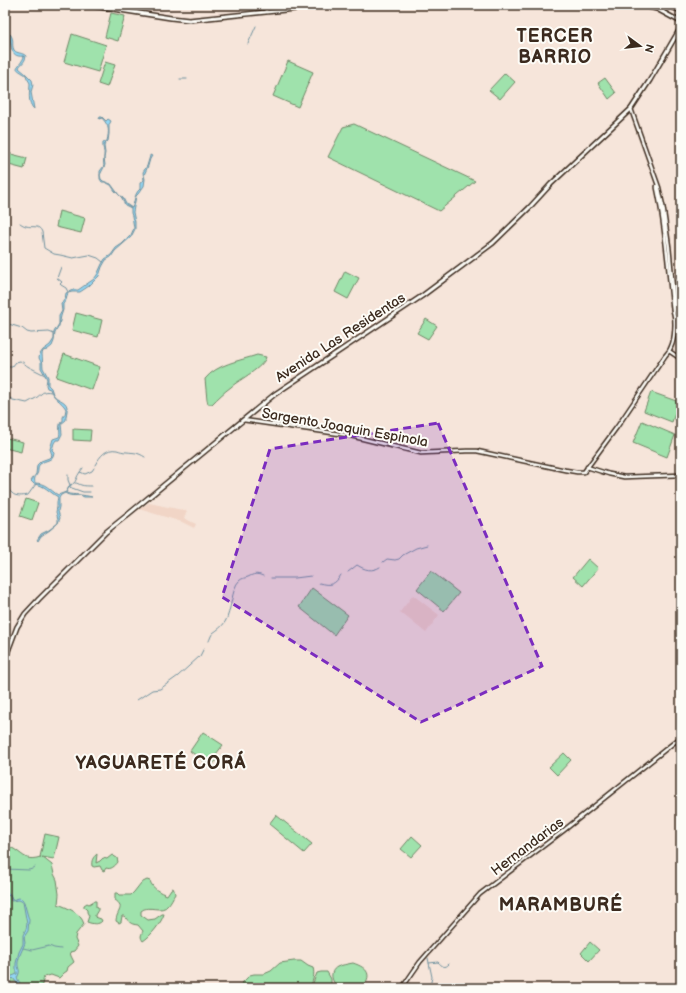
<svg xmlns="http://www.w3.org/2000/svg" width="686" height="993" viewBox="0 0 686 993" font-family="'Balsamiq Sans',sans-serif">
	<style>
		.built { fill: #f1d5c6 }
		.green { fill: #9fe2ac; stroke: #6d8665 }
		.water { fill: #92d6f4; stroke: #6f919e }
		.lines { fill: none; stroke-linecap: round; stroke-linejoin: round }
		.stream { stroke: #6f919e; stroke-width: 1 }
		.minor-casing { stroke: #3b2a1e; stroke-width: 5.5 }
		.major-casing { stroke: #3b2a1e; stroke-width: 6 }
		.minor { stroke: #fdfcf7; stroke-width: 2.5 }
		.major { stroke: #fdfcf7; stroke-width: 3 }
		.marked { fill: #7b2cbf; fill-opacity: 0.2; stroke: #7b2cbf; stroke-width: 3; stroke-dasharray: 8 5; stroke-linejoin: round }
		.labels { text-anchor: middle; stroke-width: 4; stroke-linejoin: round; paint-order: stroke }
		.street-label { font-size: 14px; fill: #3b2a1e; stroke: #fdfcf7 }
		.district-label { font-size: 18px; font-weight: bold; letter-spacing: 1px; fill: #3b2a1e; stroke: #fdfcf7 }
	</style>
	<rect width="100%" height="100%" fill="#f6e5da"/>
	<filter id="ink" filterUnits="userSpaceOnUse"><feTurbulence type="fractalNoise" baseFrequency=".025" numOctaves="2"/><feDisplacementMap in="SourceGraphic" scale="8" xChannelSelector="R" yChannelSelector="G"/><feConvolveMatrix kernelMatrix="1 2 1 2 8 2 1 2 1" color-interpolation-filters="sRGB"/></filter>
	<g filter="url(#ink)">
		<path class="built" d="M149 503 187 511 184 518 196 524 194 528 182 522 139 509Z
			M413 595 439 615 426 633 400 612Z"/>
		<path class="green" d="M111 13 125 16 118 41 105 37Z
			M72 34 106 45 98 72 64 62Z
			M288 61 313 72 298 107 273 96Z
			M105 62 115 65 107 87 98 84Z
			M505 73 515 82 500 99 489 90Z
			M605 78 616 93 609 99 598 83Z
			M354 124 475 181 439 211 328 157 343 127Z
			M7 153 27 158 24 169 5 164Z
			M59 211 85 218 81 233 56 227Z
			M345 271 359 278 348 299 335 292Z
			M76 313 102 320 98 337 72 330Z
			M426 319 437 326 428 339 417 333Z
			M64 354 100 367 92 390 56 377Z
			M257 355 266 357C263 368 240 379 231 387 224 392 218 398 212 404H208L207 400 205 379C217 364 239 361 257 355Z
			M651 392 679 402 672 422 644 411Z
			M642 421 675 435 667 457 633 443Z
			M73 429 91 430 90 441 73 440Z
			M7 438 23 442 21 452 5 448Z
			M26 499 38 503 32 520 20 516Z
			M588 559 598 568 583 586 573 577Z
			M431 571 459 593 444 611 417 589Z
			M312 588 348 615 334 635 299 607Z
			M203 732 223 745 216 754 219 756 211 767 190 751Z
			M564 753 571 760 557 775 549 767Z
			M276 815 312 844 304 853 269 824Z
			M45 834 59 837 54 859 42 857 52 865 54 874 57 880 59 894 58 904C68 908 81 913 84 924L76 934 75 939 78 946 74 951 70 952 71 956 74 962 68 967 67 971 64 973 59 978 51 975 44 977 41 988H16L19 986 16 982H9L5 978V844C8 846 11 848 14 849 26 857 26 861 41 857H40Z
			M412 836 422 845 411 857 401 849Z
			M97 854 96 863 100 861 103 858 107 859 112 855 117 858 118 862C115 866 111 870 106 868L104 871 102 870 100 866 94 867 92 866C91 861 93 857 97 854Z
			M147 880 150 881C153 889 159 892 167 895L171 889 173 888 174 890 175 894C173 897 171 902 168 905 162 914 148 904 141 911V915L148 920 155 919 162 914H164C162 922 150 937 143 941 140 937 141 935 143 931L138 925C129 924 130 922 124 916H122L121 922 119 923 116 921C116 912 126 907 115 900V893H117L119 895H131L134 892 141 883Z
			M94 901H96V907L98 908V910L95 915V917L101 919 102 921C99 925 92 924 87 922L89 916 87 912V910L84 907V905L87 903 89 904Z
			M590 942 599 950 589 961 581 953Z
			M294 961H301L308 966 313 968C315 973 313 985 308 988H233L239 986 250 975 254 974H264L271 971 280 963Z
			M353 963C368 968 373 975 362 988 358 988 343 989 340 988 332 984 328 972 337 967 341 965 348 964 353 963Z
			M321 972H327L331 979V987L334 988H311L317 973Z"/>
		<path class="water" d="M10 34C15 40 11 44 14 50 17 54 22 52 26 56 25 63 20 64 19 68L26 74 32 80 33 85 31 92 34 109C27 103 30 91 30 83L27 78 26 75C11 66 18 70 24 57L23 56C9 58 12 43 9 35Z
			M100 117H102L106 121 108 119 111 121 109 125V134L108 141 105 144 104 146 105 153 104 158 105 165 100 175 101 179 103 181 111 184 119 195 123 198 126 204 132 208C135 201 134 194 140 189V183L144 180 143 172 147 166 150 156V155L152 156 150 159 148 166 144 175 145 179 144 186 138 194 136 196 133 212 135 222V229L131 237 115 251 111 257 106 260 102 267 99 276 89 286 80 292H72L68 293 66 300 63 304V310L61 316 59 326 55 333 54 341 52 346 47 350 43 351 42 354 43 368 48 377V385L51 388C52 390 52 392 53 394 56 400 66 400 67 407 68 412 65 416 66 420L61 424 62 434 59 440H56L54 443 52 450 54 452C53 462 46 459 40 464 37 467 39 471 37 474 35 478 34 478 35 483 46 483 50 490 58 495L66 492 70 485 72 484 68 489 66 493C71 495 74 494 79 495 83 495 88 496 92 497H84L80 495C75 496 69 496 65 493L61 495 59 498V507L58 511 60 518 58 523 50 530 41 536 38 541 37 540 41 534 49 530 58 523V519L56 512 57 507V502L58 497C49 492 45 485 34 484L31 481 36 474 37 465 41 461 49 458 52 455 50 449 53 439 59 437C61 433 58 427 61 422L63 421V417L65 414 66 409C61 400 54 400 50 389L47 388 46 385 47 379 45 375 41 368V362L39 358 40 354 43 350 50 345 54 339V332L59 324V316L62 311 61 304 65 299 66 293 73 290H78L94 279 97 275 102 264 105 259 111 255 116 248 122 244 131 235 134 228 132 216 131 213V208L125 205 122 198 115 191 111 185 105 182H102L100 179V171L104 166C103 162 104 160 104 156 105 151 102 148 103 143L107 141C109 131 110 127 102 118L99 119Z
			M5 892 10 894 12 900 19 898 22 899 24 902 29 920 28 931 24 937 25 943C23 949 19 955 18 962 17 970 22 969 17 978L21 985 20 988H18L17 983 13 978 9 982H5V976L7 979C11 976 13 976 17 974V972L16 969V963L19 952 23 944V935L26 929 27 924 23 902 19 900 11 901 10 896 5 894Z"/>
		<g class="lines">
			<path class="stream" d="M248 44 256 26
				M180 79H187
				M20 223C21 224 25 226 26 226 32 228 39 224 42 232 43 237 43 243 44 248L54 254 60 255 73 258 89 255 98 258 103 262
				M61 267 57 278 62 282 60 284 61 285 66 288 68 292
				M5 323 22 328 27 332 31 333 49 332 54 334
				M5 367H12L16 362 20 361C24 362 25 365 29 367 34 370 40 372 45 375
				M5 395 13 400 27 403C30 401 33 400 36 398 42 394 42 390 51 392
				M95 465C100 456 106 448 117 450 120 451 123 452 127 452 135 453 137 452 145 457
				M80 472 83 468
				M68 475V480L70 485
				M75 483C78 483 78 484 81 485 84 486 88 486 91 486
				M73 484C77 481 76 477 80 472L85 474 92 471 94 468
				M69 487 83 492H90
				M8 488C9 490 10 492 12 493 15 497 23 496 28 495L36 484
				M383 562 387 559 395 560 399 559 403 555 416 548 427 545
				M348 572 357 565C365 570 372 572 380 567
				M271 578H295L311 576
				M319 583C330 586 335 585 341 575
				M209 641C210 639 211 635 213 633 217 630 222 627 225 622 231 613 232 587 239 581 242 578 245 578 248 577 254 574 256 573 263 576
				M137 700 152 690 160 689 178 676 200 656 204 648
				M5 869 29 870 32 869 35 867
				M23 948 32 950 49 946 54 948 61 949
				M429 963 438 962C442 966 445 969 449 964
				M426 988 431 982 432 977 428 958"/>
			<defs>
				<path id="minor" d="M663 11 666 5
					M265 12 269 5
					M631 109 659 188 663 206 669 247 675 309 674 312
					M675 319 681 310
					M669 351 681 359
					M243 420 347 435 421 453 467 451H477L565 470 577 472H584L617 427 665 356C667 353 670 351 671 347 675 339 676 319 673 311 668 270 666 229 657 188V186
					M587 467 609 474 624 477 681 475
					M402 988 420 962 480 894 563 831 681 737"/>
				<path id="major" d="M88 5 171 18 189 20 334 5
					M614 5 649 7 657 9 681 22
					M667 5 681 11
					M651 7 661 5
					M5 659 17 627 25 614 39 599 106 532 126 516 275 394 422 296 493 243 529 208 551 184 631 109 650 80 681 27"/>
			</defs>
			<use href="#minor" class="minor-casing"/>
			<use href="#major" class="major-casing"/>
			<use href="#minor" class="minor"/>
			<use href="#major" class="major"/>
		</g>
	</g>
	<path class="marked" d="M438 423 542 666 421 722 222 597 270 449Z"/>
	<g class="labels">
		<g class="street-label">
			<text transform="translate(340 337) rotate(-33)" y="5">Avenida Las Residentas</text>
			<text transform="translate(345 427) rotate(10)" y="5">Sargento Joaquin Espinola</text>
			<text transform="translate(527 846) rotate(-37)" y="5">Hernandarias</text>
		</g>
		<g class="district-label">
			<text x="555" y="42">TERCER<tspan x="555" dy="21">BARRIO</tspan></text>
			<text x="161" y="769">YAGUARETÉ CORÁ</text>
			<text x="561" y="911">MARAMBURÉ</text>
		</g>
	</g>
	<rect width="686" height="993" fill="none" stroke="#fdfcf7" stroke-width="20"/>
	<rect x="10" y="10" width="666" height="973" fill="none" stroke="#3b2a1e" stroke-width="1.5" filter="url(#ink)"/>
	<g transform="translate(640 46) rotate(105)" stroke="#fdfcf7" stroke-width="3" paint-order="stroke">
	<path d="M0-3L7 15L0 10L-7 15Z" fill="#3b2a1e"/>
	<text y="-6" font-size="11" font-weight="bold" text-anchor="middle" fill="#3b2a1e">N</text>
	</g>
</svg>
